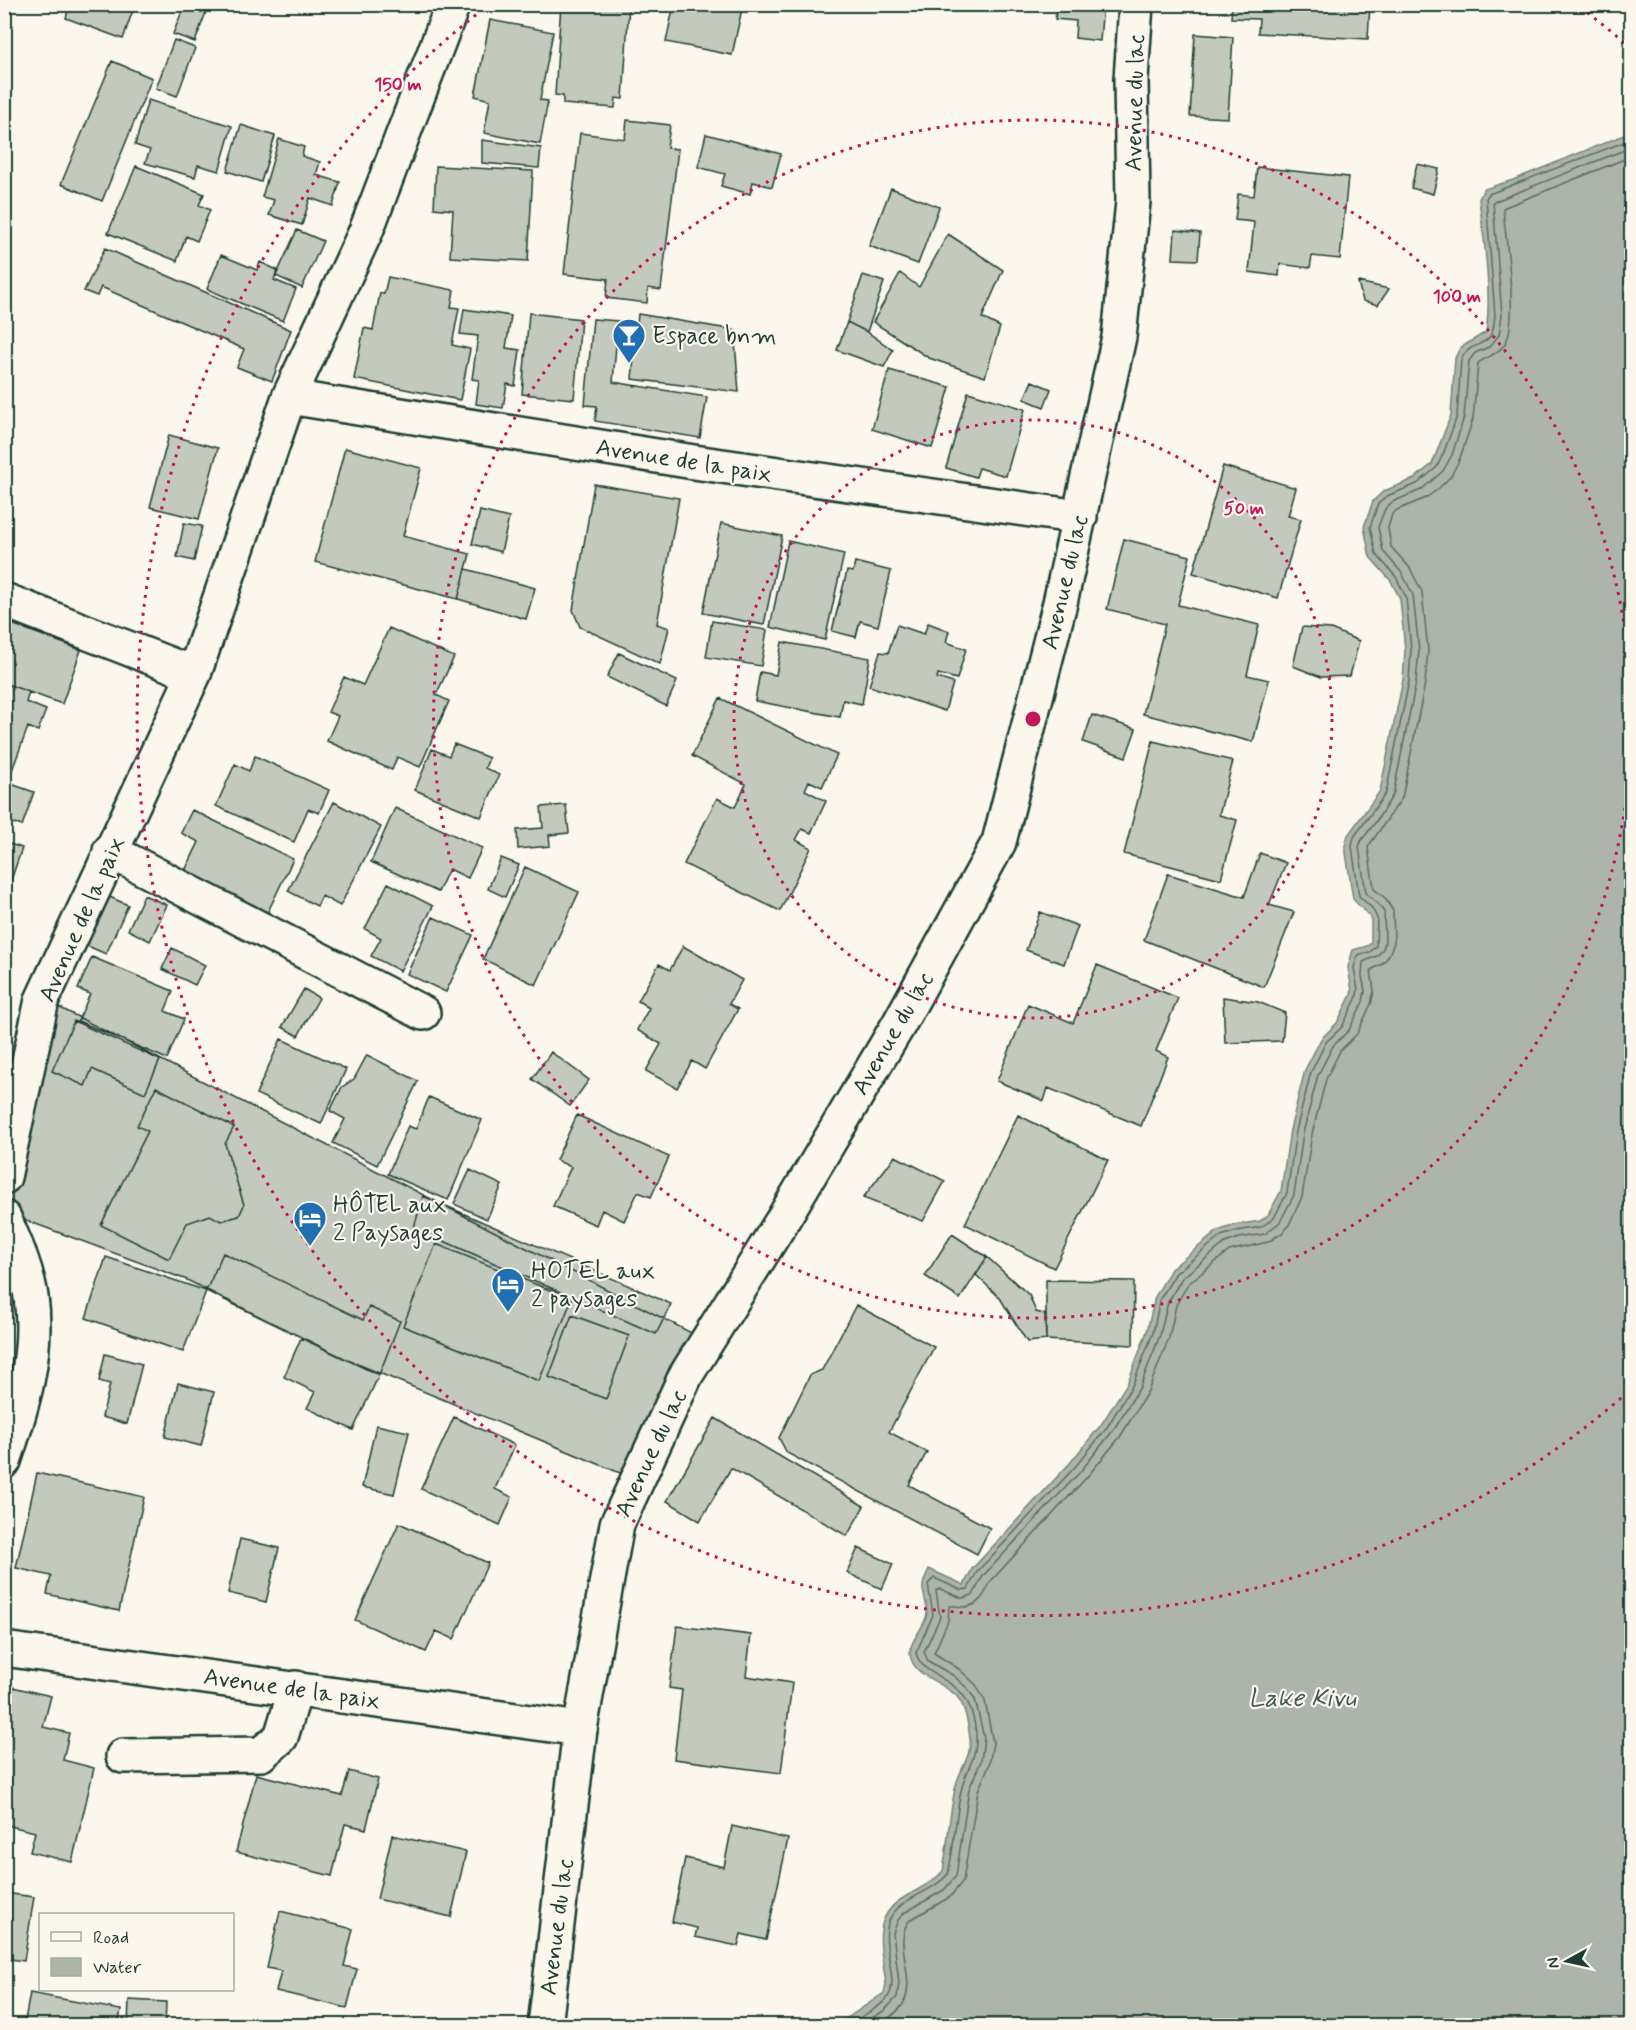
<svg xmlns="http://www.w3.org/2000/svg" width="1636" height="2030" viewBox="0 0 1636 2030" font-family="Mynerve,sans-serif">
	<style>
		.water { fill: #adb4aa; stroke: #74847b; stroke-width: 1.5 }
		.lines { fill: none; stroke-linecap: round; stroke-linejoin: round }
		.shore { stroke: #586d63; stroke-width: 1.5 }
		.building { fill: #c4c9be; stroke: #1f3d34; stroke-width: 1.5 }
		.minor-casing { stroke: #1f3d34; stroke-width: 38 }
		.major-casing { stroke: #1f3d34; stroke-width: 38 }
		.minor { stroke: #fbf7ec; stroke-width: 33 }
		.major { stroke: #fbf7ec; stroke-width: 33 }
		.ring { fill: none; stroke: #c2185b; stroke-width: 3; stroke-dasharray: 3 6 }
		.labels { text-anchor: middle; stroke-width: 4.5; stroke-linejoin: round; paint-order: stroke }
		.street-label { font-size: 24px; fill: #1f3d34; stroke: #fbf7ec }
		.poi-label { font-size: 24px; fill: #1f3d34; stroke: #fbf7ec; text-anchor: start }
		.water-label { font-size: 26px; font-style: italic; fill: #425b52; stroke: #fbf7ec }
		.centre { fill: #c2185b; stroke: #fbf7ec; stroke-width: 3 }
		.ring-label { font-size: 18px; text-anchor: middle; font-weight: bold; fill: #c2185b; stroke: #fbf7ec; stroke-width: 4.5; stroke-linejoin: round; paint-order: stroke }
	</style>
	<rect width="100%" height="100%" fill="#fbf7ec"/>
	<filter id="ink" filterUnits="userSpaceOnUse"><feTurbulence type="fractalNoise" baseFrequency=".0167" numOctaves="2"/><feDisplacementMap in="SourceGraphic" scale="12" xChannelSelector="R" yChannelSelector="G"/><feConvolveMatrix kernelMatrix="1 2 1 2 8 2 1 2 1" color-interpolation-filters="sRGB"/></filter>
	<g filter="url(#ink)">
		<path class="water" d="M1631 132V2025H837L884 1993 886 1984C882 1951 869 1917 905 1897 918 1889 933 1883 943 1871 948 1843 949 1813 956 1785 960 1769 972 1755 970 1738 968 1725 966 1709 959 1699 946 1681 913 1679 910 1654 909 1640 927 1626 927 1612 926 1590 917 1593 929 1569L964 1585 972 1569 1070 1463 1101 1425 1128 1382 1147 1331 1155 1297 1171 1269 1218 1231 1235 1225 1260 1221 1268 1215 1281 1191 1290 1130 1305 1070 1321 1039 1337 1023 1350 997 1352 991 1348 967 1353 950 1367 946 1371 943V918L1353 899 1345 846 1348 835 1380 791 1403 680 1405 650 1400 599 1391 581 1370 557 1364 527 1373 501 1384 491 1414 479 1432 464 1451 415 1455 358 1460 348 1486 332C1492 294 1484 238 1479 199L1484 189 1513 180Z"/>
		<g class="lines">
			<path class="shore" d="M845 2026C858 2018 879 2009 888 1997 901 1979 876 1939 892 1915 905 1896 933 1892 948 1874 955 1845 955 1815 962 1787 966 1771 975 1760 976 1743 977 1729 972 1706 963 1695 950 1677 922 1675 916 1653L933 1615 928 1584 934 1578 961 1590 968 1589 977 1572 1075 1467 1106 1429 1133 1384 1153 1333 1160 1299 1176 1273 1221 1236 1237 1231 1261 1227 1274 1218 1287 1193 1296 1131 1311 1072 1326 1042 1342 1027 1356 999 1358 990 1354 968 1357 957 1360 954 1370 952 1376 946 1377 918 1372 908 1359 896 1352 846 1354 837 1386 793 1409 681 1411 650 1406 597 1396 577 1376 554 1370 527 1378 504 1387 496 1417 484 1437 467 1444 452 1457 416 1461 359C1469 343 1484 347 1491 335 1494 330 1494 321 1495 315L1486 198 1489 194 1632 139
				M860 2026 885 2010 897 1997 899 1983 893 1933 898 1920 904 1913 944 1890 956 1876 969 1789 981 1761 984 1738 975 1699 967 1688 954 1676 928 1661 924 1652 940 1617 936 1591 940 1589 962 1598 973 1595 983 1576 1080 1472 1112 1432 1140 1387 1160 1335 1168 1302 1182 1278 1225 1243 1239 1238 1265 1234 1280 1222 1294 1195 1303 1133 1318 1075 1333 1046 1349 1030 1363 1002 1365 991 1362 976 1363 962 1377 956 1383 949 1385 942 1384 912 1378 904 1366 893 1359 847 1361 841 1375 823 1393 795 1416 682 1419 651 1413 595 1402 573 1383 551 1378 527 1385 509 1392 502 1421 490 1443 471 1452 455 1464 417 1469 361 1475 353 1489 347 1499 335 1502 315 1493 202 1632 147
				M877 2026C886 2020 897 2014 903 2004 918 1979 891 1941 910 1920L950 1897 963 1881 978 1791 989 1765 993 1743 985 1701 976 1685 959 1669 934 1653 948 1621 949 1606C954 1605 958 1607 963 1607 980 1607 985 1593 991 1581L1087 1477 1120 1437 1148 1391 1169 1338 1176 1305 1188 1284 1229 1251 1268 1242 1282 1233 1288 1227 1302 1197 1312 1134 1326 1079 1340 1051 1357 1034 1371 1004 1374 991 1371 970 1382 964 1388 957 1394 943 1393 911 1385 898 1374 889 1368 847 1402 798 1425 683 1428 651 1422 592 1410 568 1391 547 1388 528 1392 514 1397 510 1426 498 1438 489 1451 476 1460 458 1473 419 1478 363C1486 357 1497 355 1504 345 1520 325 1505 236 1503 208L1632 156"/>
		</g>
		<path class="building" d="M70 4H135L123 39 66 18Z
			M185 4H209L195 42 173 34Z
			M561 4H629L623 99 616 98 615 108 563 104V96L555 95Z
			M674 4H743L732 55 666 42Z
			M1057 4H1103L1100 41 1075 38 1076 21 1055 19Z
			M1232 4H1370L1368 39 1258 33 1259 19 1231 18Z
			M490 20 553 32 540 100 548 101 540 144 484 133 490 100 475 96Z
			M1195 34 1233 37 1228 118 1190 116Z
			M174 40 195 48 177 96 156 88Z
			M112 61 152 78 102 201 61 184Z
			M148 100 232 126 219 171 198 165 195 177 145 163 150 150 135 145Z
			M627 120 670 125 667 148 678 149 661 290 648 288 647 303 606 298 608 279 564 274 580 133 625 139Z
			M241 125 275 136 261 182 227 171Z
			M706 134 781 154 772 187 753 182 750 194 721 186 725 174 698 167Z
			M279 139 304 147 302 156 320 162 316 175 340 182 333 206 310 198 302 225 269 215 274 200 262 197Z
			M482 140 541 148 539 168 482 163Z
			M1417 164 1439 169 1433 194 1411 188Z
			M136 166 204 194 199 205 210 210 197 241 186 236 177 261 108 233Z
			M436 166 533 171 528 261 450 257 453 210 434 208Z
			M1257 167 1348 177 1340 259 1312 256 1310 268 1280 264 1279 276 1249 272 1254 222 1235 220 1238 194 1254 196Z
			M891 188 939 207 918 264 869 246Z
			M297 230 323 241 302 288 276 276Z
			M1175 230 1200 233 1198 260 1173 259Z
			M948 234 1003 270 982 318 1000 327 985 377 929 358 873 322 900 273 919 287Z
			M105 248 291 330 272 381 237 367 244 349 101 287 97 296 84 291Z
			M221 255 257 270 260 262 277 270 274 280 296 289 283 321 207 289Z
			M863 275 884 282 867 332 847 322Z
			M388 277 454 290 451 307 459 308 452 345 470 349 460 400 354 379 364 328 373 330 380 293 384 294Z
			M1358 282 1389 289 1378 305 1363 301Z
			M464 309 511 316 506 348 520 350 515 386 507 384 503 408 476 404 479 380 472 379 478 336 460 334Z
			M529 313 581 319 574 399 522 394Z
			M638 314 734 330 739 392 632 379Z
			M593 319 618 321 613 382 707 397 700 438 595 421 597 406 585 405Z
			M847 322 867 332 893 350 884 367 837 350Z
			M889 370 950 387 932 448 872 429Z
			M1032 381 1051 389 1044 407 1024 399Z
			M968 392 1025 409 1006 476 979 468 976 477 946 468Z
			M169 435 218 448 199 519 150 507Z
			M345 448 421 468 403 536 470 554 458 599 315 562Z
			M1223 466 1296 488 1288 516 1301 519 1278 598 1193 573Z
			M594 484 679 498 657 624 669 628 660 664 580 627 573 610Z
			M480 511 509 518 501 552 472 544Z
			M184 523 202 526 194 561 177 557Z
			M721 523 782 536 764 625 703 613Z
			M1124 539 1190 556 1178 605 1259 625 1247 675 1269 680 1253 742 1143 714 1165 624 1107 609Z
			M788 541 844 554 825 640 770 627Z
			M855 562 891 571 878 626 860 621 856 637 832 631 847 571 853 572Z
			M466 569 535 588 526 619 458 599Z
			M4 621 81 650 62 704 4 683Z
			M712 621 767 630 761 666 706 657Z
			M928 623 949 631 946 642 966 649 957 679 938 674 937 678 953 683 945 711 869 686 880 652 888 653 897 625 924 634Z
			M1302 627 1331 629 1359 641 1350 676 1321 677 1293 666Z
			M389 628 454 657 436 695 449 701 420 767 397 757 392 770 327 741 338 716 328 712 344 677 363 685Z
			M782 642 870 658 862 704 843 700 840 717 755 701 760 672 776 675Z
			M619 653 677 681 666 706 607 677Z
			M4 683 29 692 26 702 46 710 38 731 28 727 4 792Z
			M720 698 837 755 822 787 809 781 805 790 826 801 811 833 802 829 796 840 811 848 780 911 684 864 717 798 735 807 746 784 692 756Z
			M1092 715 1136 729 1126 757 1083 742Z
			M1153 741 1233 761 1219 815 1237 820 1221 879 1124 854Z
			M454 744 489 758 485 768 499 775 481 817 415 790 432 749 449 756Z
			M255 756 329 790 319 813 308 809 294 842 216 806 235 764 249 771Z
			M8 783 34 792 22 826 4 820V792Z
			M334 802 381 827 340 906 322 896 317 906 288 891Z
			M566 805 569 833 549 835 550 846 518 849 517 830 543 828 541 807Z
			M395 808 482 848 468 878 449 869 438 892 371 862Z
			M192 810 293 859 263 922 180 881 199 842 181 833Z
			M4 842 22 848 5 898H4Z
			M1260 853 1286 863 1269 905 1294 912 1264 987 1144 940 1168 874 1244 897Z
			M501 858 519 865 505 897 488 889Z
			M525 867 579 892 536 985 483 959Z
			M388 883 433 906 400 971 371 956 381 938 365 929Z
			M105 895 128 905 106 954 83 944Z
			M144 895 167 905 150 941 128 930Z
			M1040 912 1078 926 1064 964 1026 950Z
			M433 917 473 935 446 992 407 974Z
			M683 946 742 980 729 1004 738 1009 705 1069 692 1061 677 1088 646 1071 661 1044 637 1030 649 1008 638 1001 659 964 670 970Z
			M172 948 205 965 195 985 162 969Z
			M92 957 173 991 165 1011 184 1019 167 1059 78 1021 90 994 78 989Z
			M1097 965 1178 998 1156 1051 1168 1057 1141 1126 1048 1088 1044 1101 997 1081 1028 1004 1073 1023Z
			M304 989 319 998 298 1036 282 1027Z
			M1223 997 1258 1002 1285 1013 1282 1041 1225 1043Z
			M45 1000 707 1341 637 1480 343 1358 187 1280 6 1213Z
			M74 1021 160 1060 145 1093 92 1069 85 1086 52 1071Z
			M281 1039 346 1069 321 1124 256 1094Z
			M551 1052 589 1080 570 1106 532 1079Z
			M367 1055 418 1081 377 1165 333 1143 345 1119 330 1111 342 1087 354 1079Z
			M156 1087 234 1127 225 1144 244 1205 239 1216 221 1221 210 1215 187 1223 169 1259 101 1225 148 1131 137 1126Z
			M429 1097 482 1120 448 1200 388 1174 408 1126 416 1129Z
			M577 1115 669 1157 651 1197 638 1192 624 1221 602 1210 596 1225 553 1206 571 1167 556 1160Z
			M1018 1115 1108 1160 1054 1268 965 1224Z
			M895 1156 945 1181 923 1221 863 1198Z
			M470 1170 502 1185 487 1219 454 1204Z
			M423 1196 671 1304 656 1334 414 1228Z
			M952 1234 987 1257 960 1299 925 1276Z
			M436 1244 572 1299 539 1381 403 1326Z
			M223 1253 363 1320 369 1307 400 1321 379 1375 206 1291Z
			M106 1257 206 1291 183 1352 86 1318Z
			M987 1257 1029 1295 1036 1312 1045 1314 1046 1340 1027 1342 1000 1298 976 1275Z
			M1046 1280 1134 1281 1133 1345 1046 1340Z
			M856 1305 934 1347 889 1432 927 1452 909 1485 990 1528 977 1554 787 1453 779 1438 810 1375 822 1370Z
			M572 1315 629 1336 606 1399 549 1377Z
			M301 1338 379 1375 353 1430 307 1408 315 1392 284 1377Z
			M105 1354 142 1364 127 1424 102 1417 110 1384 99 1381Z
			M178 1383 214 1392 201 1446 165 1437Z
			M454 1417 515 1445 495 1489 512 1497 500 1525 421 1489Z
			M715 1418 864 1506 847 1536 731 1468 700 1521 667 1501Z
			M376 1425 409 1432 394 1494 362 1487Z
			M37 1473 144 1497 119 1611 47 1594 51 1576 16 1568Z
			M399 1523 488 1563 454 1639 436 1631 426 1652 355 1620Z
			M240 1539 279 1548 266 1602 228 1593Z
			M858 1548 893 1564 882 1589 847 1573Z
			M677 1626 751 1635 746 1676 792 1683 781 1773 674 1759 682 1690 669 1688Z
			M4 1685 51 1696 43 1727 69 1733 63 1760 94 1768 72 1862 30 1852 35 1832 6 1825 4 1831Z
			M349 1771 378 1779 366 1829 345 1824 332 1876 236 1852 256 1774 342 1796Z
			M732 1826 788 1839 766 1940 741 1934 738 1946 695 1937 697 1928 672 1922 685 1858 724 1867Z
			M392 1835 466 1852 451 1917 377 1899Z
			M4 1893 34 1897 24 1961 4 1958Z
			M280 1911 353 1929 344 1966 357 1969 347 2008 276 1991 281 1971 267 1968Z
			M30 1993 121 2010 118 2026H24Z
			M129 2000 166 2002 165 2026H128Z
			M190 2020 243 2022V2026H190Z"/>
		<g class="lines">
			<defs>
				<path id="minor" d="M289 397 694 462 1080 517
					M4 600 194 674
					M110 851 423 1013
					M4 1177 42 1000 194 674 289 397 366 231 453 4
					M4 1218C15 1243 27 1269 31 1297 39 1354 22 1407 4 1461
					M4 1649 580 1729
					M123 1756 261 1754 281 1737 296 1688"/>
				<path id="major" d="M545 2026 580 1729 617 1524 686 1375 782 1221 899 1024 999 842 1060 603 1119 337 1133 202 1131 79 1136 4"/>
			</defs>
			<use href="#minor" class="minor-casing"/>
			<use href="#major" class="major-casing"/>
			<use href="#minor" class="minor"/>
			<use href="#major" class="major"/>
		</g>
	</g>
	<g class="ring">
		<circle cx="1033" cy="719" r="299"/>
		<path d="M1631 745A599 599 0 1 1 1631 693"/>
		<path d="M1628 1392A898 898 0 1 1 486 7M1580 7A898 898 0 0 1 1628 46"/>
	</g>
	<defs>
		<symbol id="bar-pin" viewBox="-11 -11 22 30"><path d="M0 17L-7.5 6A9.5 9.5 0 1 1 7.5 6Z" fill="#1f6fb2" stroke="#fbf7ec"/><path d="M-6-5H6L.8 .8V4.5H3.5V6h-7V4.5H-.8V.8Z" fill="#fff"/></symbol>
		<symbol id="hotel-pin" viewBox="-11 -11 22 30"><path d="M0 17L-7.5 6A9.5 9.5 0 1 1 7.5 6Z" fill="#1f6fb2" stroke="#fbf7ec"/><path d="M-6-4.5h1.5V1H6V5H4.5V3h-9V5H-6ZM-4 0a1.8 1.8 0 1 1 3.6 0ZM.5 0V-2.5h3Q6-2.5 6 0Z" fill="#fff"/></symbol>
	</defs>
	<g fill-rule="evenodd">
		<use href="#bar-pin" x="610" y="316" width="38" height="52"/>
		<use href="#hotel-pin" x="291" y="1199" width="38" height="52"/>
		<use href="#hotel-pin" x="489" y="1265" width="38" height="52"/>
	</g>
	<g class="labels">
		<g class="street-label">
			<text transform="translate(1134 103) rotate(-89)" y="8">Avenue du lac</text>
			<text transform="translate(684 460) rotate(9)" y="8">Avenue de la paix</text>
			<text transform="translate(1064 582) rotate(-77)" y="8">Avenue du lac</text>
			<text transform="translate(81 919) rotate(-66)" y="8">Avenue de la paix</text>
			<text transform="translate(892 1033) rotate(-60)" y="8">Avenue du lac</text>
			<text transform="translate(650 1453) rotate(-65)" y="8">Avenue du lac</text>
			<text transform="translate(292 1688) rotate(8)" y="8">Avenue de la paix</text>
			<text transform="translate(556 1927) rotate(-83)" y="8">Avenue du lac</text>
		</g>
		<g class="poi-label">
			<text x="652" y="343">Espace bnm</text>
			<text x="333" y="1212">HÔTEL aux<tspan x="333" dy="28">2 Paysages</tspan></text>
			<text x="531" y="1278">HOTEL aux<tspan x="531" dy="28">2 paysages</tspan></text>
		</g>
		<g class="water-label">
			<text x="1302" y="1706">Lake Kivu</text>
		</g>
	</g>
	<circle cx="1033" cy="719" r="9" class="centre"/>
	<g class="ring-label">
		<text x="398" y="90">150 m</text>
		<text x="1457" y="302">100 m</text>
		<text x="1244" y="514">50 m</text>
	</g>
	<rect width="1636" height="2030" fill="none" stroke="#fbf7ec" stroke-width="24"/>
	<rect x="12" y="12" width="1612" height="2006" fill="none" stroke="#1f3d34" stroke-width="2" filter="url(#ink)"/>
	<rect x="39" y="1913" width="195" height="78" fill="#fbf7ec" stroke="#a3ada2" stroke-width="1.5"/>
	<rect x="51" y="1932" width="30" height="9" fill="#fbf7ec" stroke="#a3ada2" stroke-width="1.5"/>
	<text x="93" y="1943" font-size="18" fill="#1f3d34">Road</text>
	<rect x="51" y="1958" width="30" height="18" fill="#adb4aa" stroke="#a3ada2" stroke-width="1.5"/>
	<text x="93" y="1973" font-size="18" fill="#1f3d34">Water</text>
	<g transform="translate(1567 1961) rotate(262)" stroke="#fbf7ec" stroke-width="4.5" paint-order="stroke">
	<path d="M0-4.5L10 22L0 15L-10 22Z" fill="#1f3d34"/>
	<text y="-9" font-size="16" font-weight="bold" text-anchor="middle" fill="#1f3d34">N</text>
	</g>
</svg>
